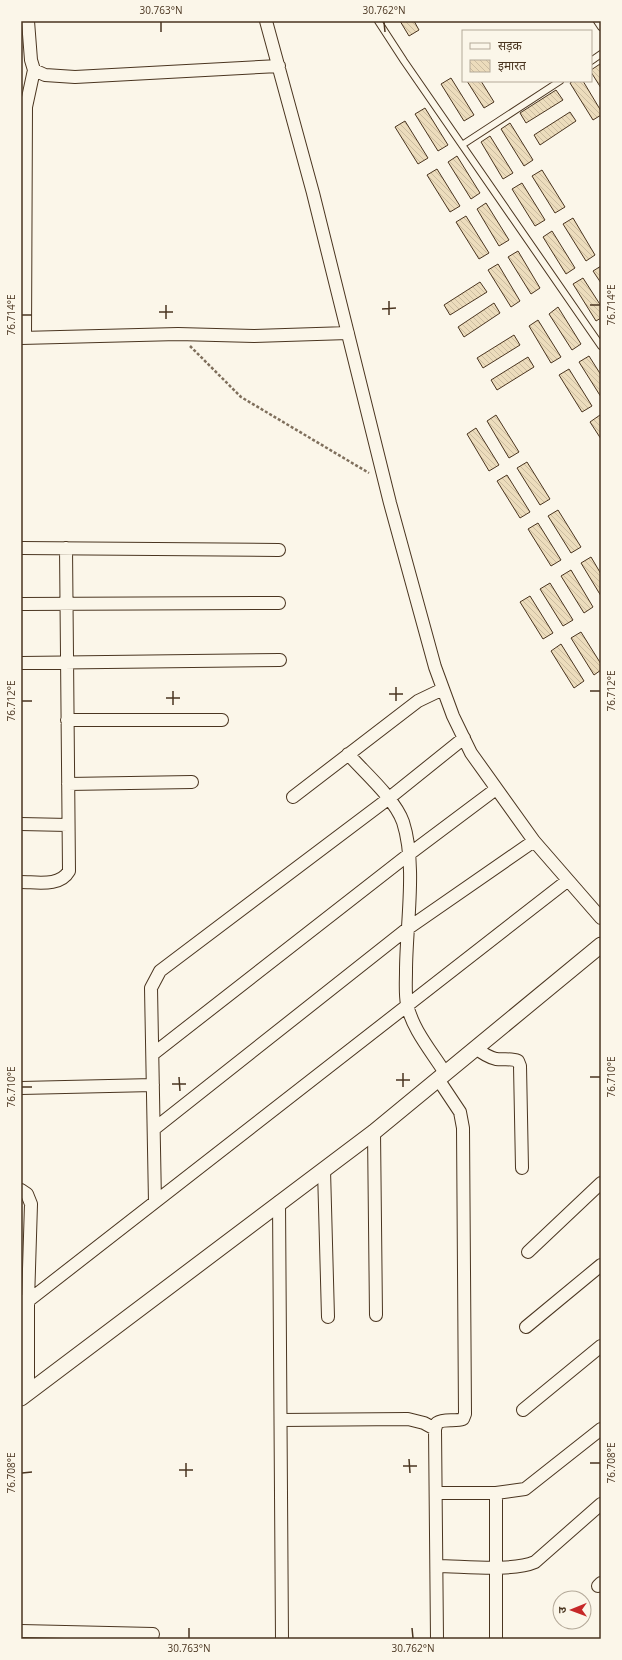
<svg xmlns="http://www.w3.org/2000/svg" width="622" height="1660" viewBox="0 0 622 1660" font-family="'Open Sans','Noto Sans Devanagari',sans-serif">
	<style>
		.building { fill: url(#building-back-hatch); stroke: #4a3520 }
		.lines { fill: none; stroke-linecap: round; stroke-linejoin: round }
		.service-casing { stroke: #4a3520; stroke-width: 8 }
		.minor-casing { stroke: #4a3520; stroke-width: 14 }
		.tertiary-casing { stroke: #4a3520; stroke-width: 17 }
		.path { stroke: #7f6f5c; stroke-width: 2.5; stroke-dasharray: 3 2; stroke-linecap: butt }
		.service { stroke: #fbf6e9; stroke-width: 6 }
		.minor { stroke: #fbf6e9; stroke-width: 12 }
		.tertiary { stroke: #fbf6e9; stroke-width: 15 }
		.ticks { fill: none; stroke: #4a3520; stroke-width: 1.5 }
		.neatline { fill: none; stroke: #4a3520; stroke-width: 1.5 }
		.ticks-label { font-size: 10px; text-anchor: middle; fill: #4a3520 }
	</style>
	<defs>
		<pattern id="building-back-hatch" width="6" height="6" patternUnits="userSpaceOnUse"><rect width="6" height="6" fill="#ecdcbc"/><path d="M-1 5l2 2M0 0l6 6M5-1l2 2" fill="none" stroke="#ccbda1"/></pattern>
	</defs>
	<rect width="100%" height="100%" fill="#fbf6e9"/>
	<path class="building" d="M400 21H414L419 30 409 36Z
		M600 64 601 65V88L591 72V70Z
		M451 78 474 115 464 121 441 84Z
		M467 81H481L494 102 484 108Z
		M573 81H583L601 111V115L593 120 570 83Z
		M556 90 563 100 526 123 520 113Z
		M425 108 448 145 438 151 415 114Z
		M570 112 576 121 540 145 534 135Z
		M405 121 428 158 418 164 395 127Z
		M510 123 533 160 524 166 501 129Z
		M490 136 513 173 503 179 481 142Z
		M457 156 480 193 471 199 448 162Z
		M437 169 460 206 450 212 427 175Z
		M542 170 565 207 555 213 532 176Z
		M522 183 545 220 535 226 512 189Z
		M486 203 509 240 499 246 477 209Z
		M466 216 489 253 479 259 456 222Z
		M573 218 595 255 586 261 563 224Z
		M552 231 575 268 566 274 543 237Z
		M518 251 540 288 531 294 508 257Z
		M498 264 520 301 511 307 488 270Z
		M601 266V283L593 271Z
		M583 278 601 306V318L596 321 573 284Z
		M480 282 487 292 450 315 444 305Z
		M494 303 500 313 464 337 458 327Z
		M558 307 581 344 572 350 549 314Z
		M538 320 561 357 551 363 529 326Z
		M514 335 520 345 483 368 477 358Z
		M589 356 601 375V397L579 362Z
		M528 357 534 367 497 390 491 380Z
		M569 369 592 406 582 412 559 375Z
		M496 415 519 452 509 458 487 421Z
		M600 415 601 417V439L590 422Z
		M476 428 499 465 489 471 467 434Z
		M527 462 550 499 540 505 517 468Z
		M507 475 530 512 520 518 497 481Z
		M558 510 581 547 571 553 548 516Z
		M538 523 561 560 551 566 528 529Z
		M591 557 601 574V596L581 563Z
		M571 570 593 607 584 613 561 576Z
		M550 583 573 620 563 626 540 589Z
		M530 596 553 633 543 639 520 602Z
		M581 632 601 664V670L594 675 571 638Z
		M561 644 584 681 574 688 551 651Z"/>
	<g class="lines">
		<defs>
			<path id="service" d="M378 21 404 61 601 346
				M597 21 601 27
				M591 61 601 54
				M462 145 560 81"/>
			<path id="minor" d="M28 21 31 60 34 70 45 75 75 77 279 66
				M266 21 313 193 390 503 435 667 453 716 471 753 534 841 601 918
				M21 338 178 334 254 336 348 333
				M25 338 26 107 34 70
				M21 548 279 550
				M21 604 279 603
				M21 663 280 660
				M67 720H222
				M348 754C365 773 395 799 403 822 417 865 406 926 406 971 406 981 405 994 407 1004 412 1029 432 1052 445 1073
				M68 784 192 782
				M293 797 418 701 443 689
				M21 824 68 825
				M21 882C37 882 60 887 69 871L66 548
				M476 1048C482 1053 488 1057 496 1059 503 1060 511 1058 518 1061L520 1066 522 1168
				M153 1054 408 855 496 789
				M21 1088 153 1085
				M154 1129 407 929 534 841
				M374 1132 376 1315
				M324 1170 328 1317
				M21 1190 27 1194 31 1204 28 1301V1392
				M155 1202 151 988 160 971 388 799 464 738
				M279 1202 282 1639
				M528 1252 601 1183
				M21 1301H28L567 881
				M526 1327 601 1265
				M523 1410 601 1346
				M281 1420 408 1419 424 1423 435 1429
				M436 1493H496L525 1489 601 1429
				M437 1566C462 1566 512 1572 535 1562L601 1504
				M598 1586 601 1583
				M21 1631 153 1634
				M437 1639 435 1429 437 1423C444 1418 455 1422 463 1419L465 1414 463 1128 460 1112 438 1079
				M496 1639V1493"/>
			<path id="tertiary" d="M21 1398 374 1132 601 945"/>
		</defs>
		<use href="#service" class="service-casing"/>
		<use href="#minor" class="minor-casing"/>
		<use href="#tertiary" class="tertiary-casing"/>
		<path class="path" d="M190 346 241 397 369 473"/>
		<use href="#service" class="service"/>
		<use href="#minor" class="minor"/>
		<use href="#tertiary" class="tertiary"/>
	</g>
	<path class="ticks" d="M161 22V32M384 22 385 32M389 301V315M166 305V319M590 305H600M382 309 396 308M159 312H173M22 315H32M396 687V701M173 691V705M590 691H600M389 694H403M166 698H180M22 701H32M403 1073V1087M179 1077 180 1091M590 1077H600M396 1080H410M172 1084H186M22 1087H32M409 1459 410 1473M186 1463V1477M590 1463H600M403 1466H417M179 1470H193M22 1473 32 1472M189 1628V1638M412 1628 413 1638"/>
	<rect width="622" height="1660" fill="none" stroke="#fbf6e9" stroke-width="44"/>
	<rect x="462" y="30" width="130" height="52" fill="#fbf6e9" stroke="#b4a999"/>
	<rect x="470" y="43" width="20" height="6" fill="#fbf6e9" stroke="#b4a999"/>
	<text x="498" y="50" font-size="12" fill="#4a3520">सड़क</text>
	<rect x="470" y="60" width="20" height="12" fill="url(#building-back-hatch)" stroke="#b4a999"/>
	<text x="498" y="70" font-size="12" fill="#4a3520">इमारत</text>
	<g transform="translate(572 1610) rotate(269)"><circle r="19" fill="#fbf6e9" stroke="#b4a999"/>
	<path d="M0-3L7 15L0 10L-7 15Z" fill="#c62828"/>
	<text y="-6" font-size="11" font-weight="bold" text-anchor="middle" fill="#4a3520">उ</text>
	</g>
	<rect x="22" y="22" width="578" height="1616" class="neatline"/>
	<g class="ticks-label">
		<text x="161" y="14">30.763°N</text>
		<text x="384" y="14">30.762°N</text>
		<text transform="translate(611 305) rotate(-90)" y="4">76.714°E</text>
		<text transform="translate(11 315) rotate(-90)" y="4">76.714°E</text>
		<text transform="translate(611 691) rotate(-90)" y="4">76.712°E</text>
		<text transform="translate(11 701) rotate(-90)" y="4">76.712°E</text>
		<text transform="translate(611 1077) rotate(-90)" y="4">76.710°E</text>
		<text transform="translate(11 1087) rotate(-90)" y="4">76.710°E</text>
		<text transform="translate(611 1463) rotate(-90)" y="4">76.708°E</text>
		<text transform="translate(11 1473) rotate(-90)" y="4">76.708°E</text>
		<text x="189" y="1652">30.763°N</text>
		<text x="413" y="1652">30.762°N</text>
	</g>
</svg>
